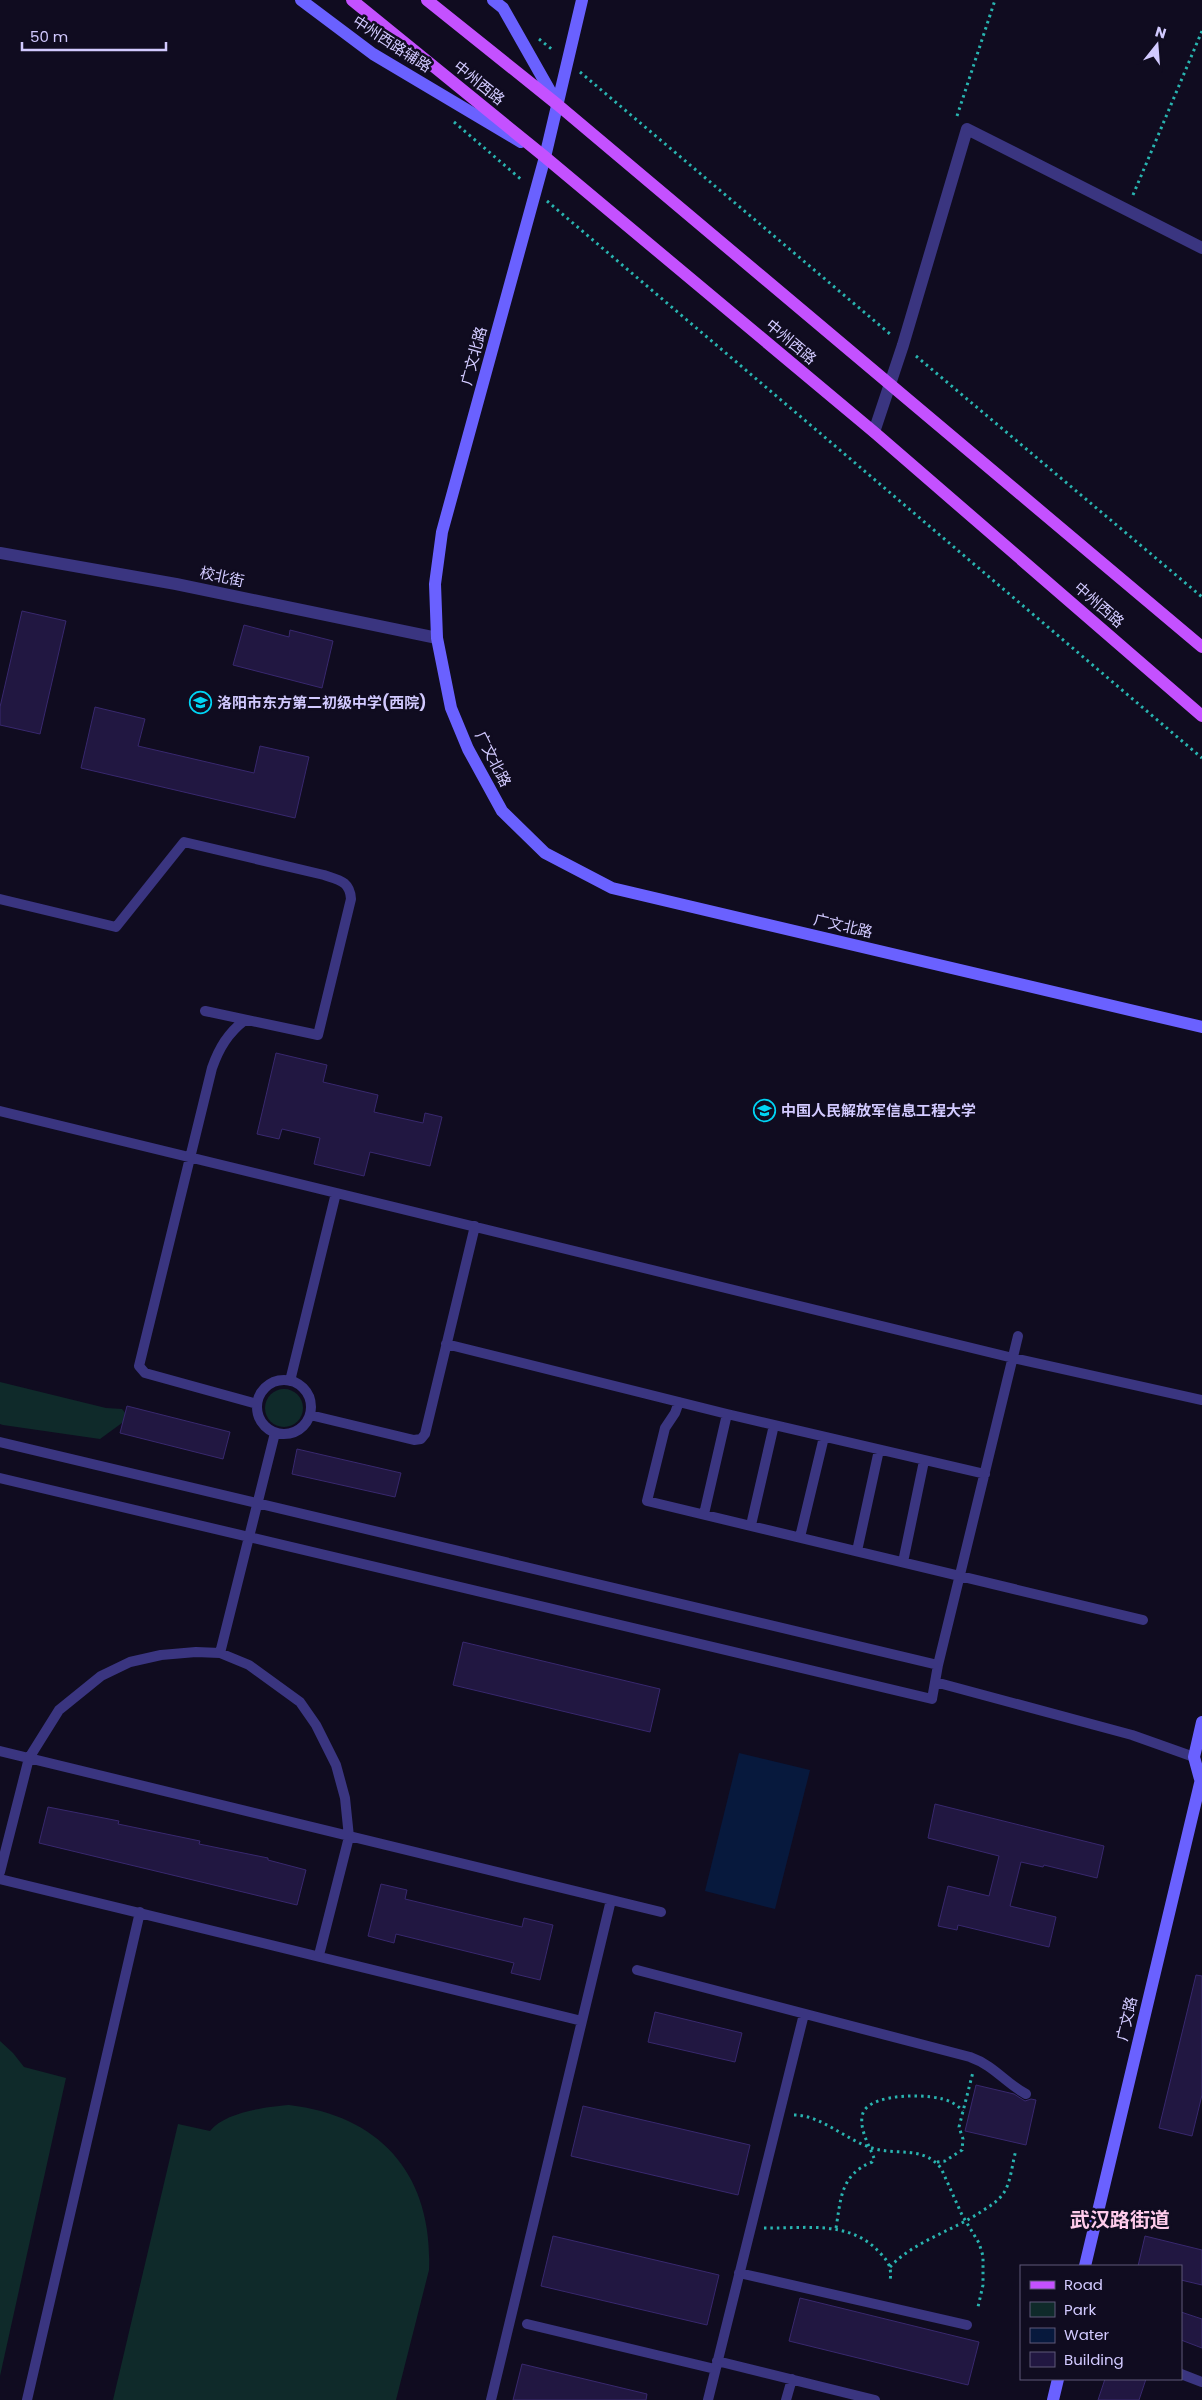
<svg xmlns="http://www.w3.org/2000/svg" width="1202" height="2400" viewBox="0 0 1202 2400" font-family="Poppins,'Noto Sans SC',sans-serif">
	<style>
		.green { fill: #0f2a2a }
		.water { fill: #07193d }
		.building { fill: #211741; stroke: #38286e }
		.lines { fill: none; stroke-linecap: round; stroke-linejoin: round }
		.path { stroke: #29b4b0; stroke-width: 3; stroke-dasharray: 2.5 4; stroke-linecap: butt }
		.lane { stroke: #3a3580; stroke-width: 10 }
		.street { stroke: #3a3580; stroke-width: 12 }
		.secondary { stroke: #6a61ff; stroke-width: 12 }
		.primary { stroke: #c451ff; stroke-width: 12 }
		.labels { text-anchor: middle; stroke-width: 5; stroke-linejoin: round; paint-order: stroke }
		.street-label { font-size: 15px; fill: #d2caff; stroke: #100c20 }
		.poi-label { font-size: 15px; font-weight: bold; fill: #d2caff; stroke: #100c20; text-anchor: start }
		.district-label { font-size: 20px; font-weight: bold; fill: #ffcceb; stroke: #100c20 }
	</style>
	<rect width="100%" height="100%" fill="#100c20"/>
	<path class="green" d="M0 1382 106 1408 122 1409 126 1414V1420L100 1439 3 1425 0 1424Z
		M265 1408a19 19 0 1 1 38 0a19 19 0 1 1-38 0Z
		M0 2041 13 2053 24 2067 66 2078 0 2376Z
		M289 2105C382 2116 433 2176 429 2270L396 2400H113L178 2124 210 2131C225 2112 266 2107 289 2105Z"/>
	<path class="water" d="M739 1753 810 1770 775 1909 705 1891Z"/>
	<path class="building" d="M22 611 66 621 40 734 0 725V707Z
		M244 625 289 637 290 630 333 641 322 688 233 665Z
		M95 707 145 719 138 746 254 773 260 746 309 757 295 818 81 768Z
		M276 1053 327 1065 323 1082 378 1095 374 1112 423 1123 425 1113 442 1117 430 1166 370 1152 364 1176 314 1164 320 1138 282 1129 279 1139 257 1134Z
		M127 1406 230 1432 223 1459 120 1433Z
		M297 1449 401 1473 395 1497 292 1474Z
		M463 1642 660 1689 650 1732 453 1685Z
		M935 1804 1104 1846 1097 1878 1044 1865 1043 1867 1021 1862 1010 1906 1056 1917 1049 1947 958 1925 957 1930 938 1926 948 1886 989 1896 999 1856 928 1838Z
		M48 1807 119 1821 118 1824 200 1841 199 1844 268 1858V1860L306 1870 297 1905 39 1843Z
		M381 1884 407 1890 405 1899 522 1927 524 1918 553 1925 540 1980 511 1973 514 1963 396 1934 394 1943 368 1936Z
		M1196 1975 1202 1976V2095L1192 2136 1159 2128Z
		M655 2012 742 2033 735 2062 648 2042Z
		M976 2085 1014 2094 1025 2101 1031 2099 1036 2100 1026 2145 965 2131Z
		M583 2106 750 2145 738 2195 571 2156Z
		M553 2236 719 2275 707 2325 541 2286Z
		M1145 2236 1202 2250V2285L1181 2280V2266H1138Z
		M800 2298 979 2342 968 2385 789 2341Z
		M1181 2312 1202 2319V2348L1181 2340Z
		M522 2364 647 2394 646 2400H513Z
		M1105 2379H1146L1139 2400H1098Z"/>
	<g class="lines">
		<path class="path" d="M539 39 554 51
			M580 72 890 334
			M957 116 995 0
			M454 122 523 181
			M1133 195 1202 31
			M547 201 1202 758
			M916 356 1202 597
			M794 2115C821 2115 846 2140 872 2148 897 2156 922 2145 941 2168L962 2215 979 2243 983 2256V2285L978 2307
			M937 2162 945 2161 962 2150 963 2139 959 2127 973 2072
			M764 2228C804 2229 850 2219 880 2253 889 2262 892 2268 890 2281
			M836 2228C841 2199 840 2175 872 2162L874 2158C869 2145 858 2127 863 2113 871 2092 934 2093 951 2102 955 2104 959 2107 963 2111
			M890 2267C914 2241 953 2231 982 2211 990 2206 997 2202 1003 2194 1011 2183 1012 2164 1016 2150"/>
		<path class="lane" d="M0 899 116 927 184 842 324 875C339 880 350 881 351 899L318 1035 205 1011
			M245 1020C228 1033 219 1048 212 1068L139 1366 145 1373 257 1404
			M0 1111 1013 1358 1202 1400
			M446 1344 727 1414 985 1474
			M257 1407a27 27 0 1 1 54 0a27 27 0 1 1-54 0Z
			M290 1381 336 1193
			M679 1402 675 1413 665 1428 647 1501 1143 1620
			M310 1415 414 1440 421 1439 425 1434 475 1226
			M0 1442 938 1665
			M0 1478 932 1699 938 1665 1018 1336
			M704 1514 727 1414
			M751 1525 774 1425
			M800 1537 824 1437
			M857 1551 879 1450
			M903 1562 924 1461
			M220 1653 275 1433
			M935 1682 1132 1735 1194 1757
			M0 1751 661 1912
			M0 1872 29 1758 59 1710 101 1676 130 1662 161 1655 196 1652 220 1653 249 1665 300 1702 316 1725 336 1765 345 1798 349 1837 319 1955
			M0 1879 582 2021
			M637 1970 970 2057C995 2066 1004 2082 1026 2094
			M739 2273 967 2325
			M527 2324 715 2369
			M717 2361 875 2400
			M1181 2374 1202 2382
			M27 2400 140 1912
			M491 2400 611 1900
			M708 2400 804 2014
			M786 2400 792 2379"/>
		<path class="street" d="M874 432 903 345 967 129 1202 248
			M0 553 176 584 437 638"/>
		<path class="secondary" d="M301 0 373 54 521 142
			M493 0 503 8 558 105
			M582 0 545 157 442 532 435 584 437 638 451 708 468 749 502 811 545 853 612 888 1202 1027
			M1200 1779 1194 1757 1202 1722
			M1085 2266 1202 1775
			M1053 2400 1058 2379"/>
		<path class="primary" d="M352 0 545 157 874 432 1202 716
			M427 0 558 105 1202 647"/>
	</g>
	<defs>
		<symbol id="school-ring" viewBox="-11 -11 22 22"><circle r="9.5" fill="#100c20" stroke="#00d5f5" stroke-width="1.5"/><path d="M0-5L7-2L0 1L-7-2ZM-4 1L0 2.5L4 1V4Q0 6-4 4Z" fill="#00d5f5"/></symbol>
		<symbol id="university-ring" viewBox="-11 -11 22 22"><circle r="9.5" fill="#100c20" stroke="#00d5f5" stroke-width="1.5"/><path d="M0-5L7-2L0 1L-7-2ZM-4 1L0 2.5L4 1V4Q0 6-4 4Z" fill="#00d5f5"/></symbol>
	</defs>
	<g fill-rule="evenodd">
		<use href="#school-ring" x="188" y="690" width="25" height="25"/>
		<use href="#university-ring" x="752" y="1098" width="25" height="25"/>
	</g>
	<g class="labels">
		<g class="street-label">
			<text transform="translate(392 44) rotate(33)" y="5">中州西路辅路</text>
			<text transform="translate(479 83) rotate(39)" y="5">中州西路</text>
			<text transform="translate(791 342) rotate(40)" y="5">中州西路</text>
			<text transform="translate(474 356) rotate(-75)" y="5">广文北路</text>
			<text transform="translate(222 577) rotate(12)" y="5">校北街</text>
			<text transform="translate(1099 605) rotate(41)" y="5">中州西路</text>
			<text transform="translate(493 759) rotate(63)" y="5">广文北路</text>
			<text transform="translate(843 926) rotate(13)" y="5">广文北路</text>
			<text transform="translate(1127 2019) rotate(-77)" y="5">广文路</text>
		</g>
		<g class="poi-label">
			<text x="217" y="708">洛阳市东方第二初级中学(西院)</text>
			<text x="781" y="1116">中国人民解放军信息工程大学</text>
		</g>
		<g class="district-label">
			<text x="1120" y="2227">武汉路街道</text>
		</g>
	</g>
	<rect x="1020" y="2265" width="162" height="115" fill="#100c20" stroke="#5e5879"/>
	<rect x="1030" y="2281" width="25" height="8" fill="#c451ff" stroke="#5e5879"/>
	<text x="1064" y="2290" font-size="15" fill="#d2caff">Road</text>
	<rect x="1030" y="2302" width="25" height="15" fill="#0f2a2a" stroke="#5e5879"/>
	<text x="1064" y="2315" font-size="15" fill="#d2caff">Park</text>
	<rect x="1030" y="2328" width="25" height="15" fill="#07193d" stroke="#5e5879"/>
	<text x="1064" y="2340" font-size="15" fill="#d2caff">Water</text>
	<rect x="1030" y="2352" width="25" height="15" fill="#211741" stroke="#5e5879"/>
	<text x="1064" y="2365" font-size="15" fill="#d2caff">Building</text>
	<g transform="translate(1157 45) rotate(17)" stroke="#100c20" stroke-width="4" paint-order="stroke">
	<path d="M0-4L9 19L0 12L-9 19Z" fill="#d2caff"/>
	<text y="-8" font-size="14" font-weight="bold" text-anchor="middle" fill="#d2caff">N</text>
	</g>
	<path d="M22 42v8h144v-8" fill="none" stroke="#d2caff" stroke-width="2.5"/>
	<text x="30" y="42" font-size="15" fill="#d2caff" stroke="#100c20" stroke-width="4" paint-order="stroke">50 m</text>
</svg>
